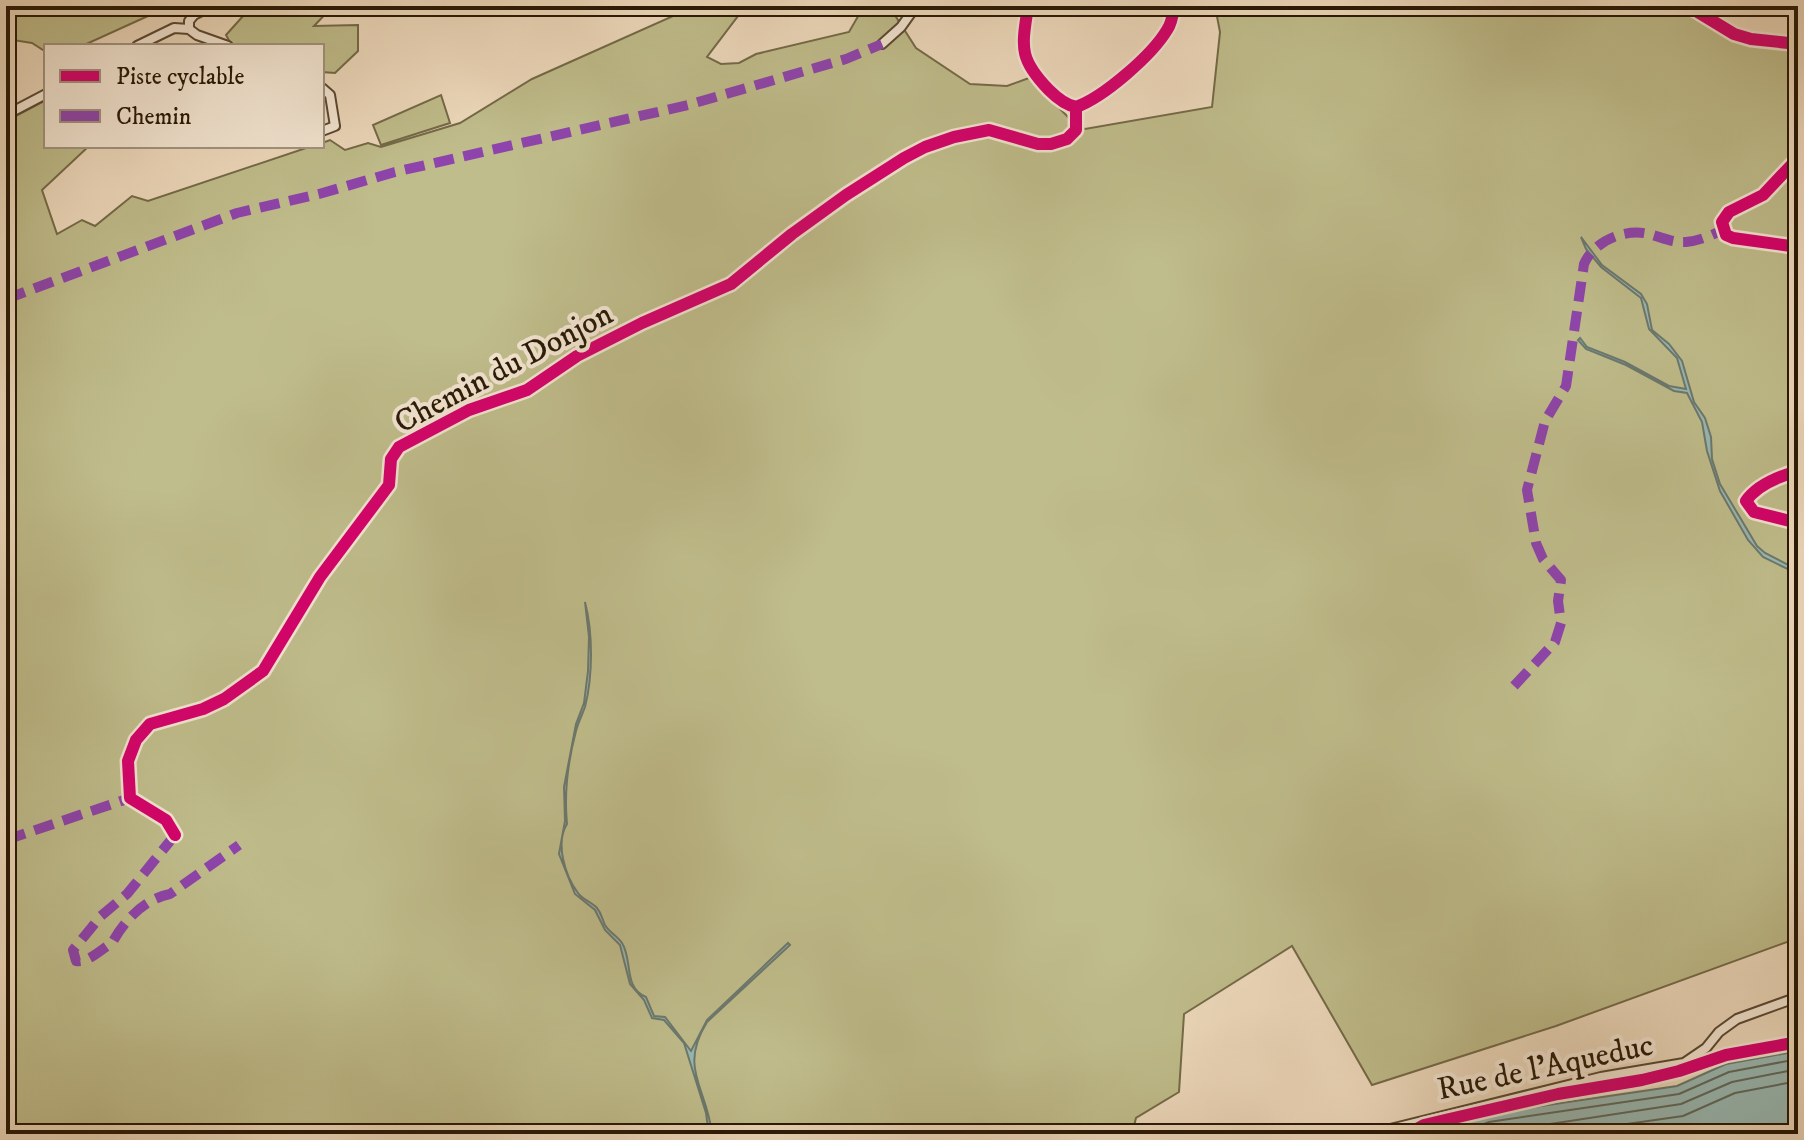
<svg xmlns="http://www.w3.org/2000/svg" width="1804" height="1140" viewBox="0 0 1804 1140" font-family="'IM FELL DW Pica',serif">
	<style>
		.green { fill: #c0bd8c; stroke: #746a48; stroke-width: 2 }
		.water { fill: #99bab5; stroke: #6b796f; stroke-width: 2 }
		.lines { fill: none; stroke-linecap: round; stroke-linejoin: round }
		.shore { stroke: #60695d; stroke-width: 2 }
		.minor-casing { stroke: #594833; stroke-width: 12 }
		.minor { stroke: #f4e7d4; stroke-width: 8 }
		.quiet { stroke: #8e44ad; stroke-width: 10; stroke-dasharray: 20 10; stroke-linecap: butt }
		.cycleway-casing { stroke: #f4e7d4; stroke-width: 17 }
		.cycleway { stroke: #d6006c; stroke-width: 12 }
		.labels { text-anchor: middle; stroke-width: 8; stroke-linejoin: round; paint-order: stroke }
		.street-label { font-size: 32px; fill: #271805; stroke: #f4e7d4 }
	</style>
	<rect width="100%" height="100%" fill="#eedabd"/>
	<filter id="stains"><feTurbulence type="fractalNoise" baseFrequency=".0025" numOctaves="4"/><feColorMatrix values="0 0 0 0 .2 0 0 0 0 .09 0 0 0 0 .02 0 0 0 .5 -.17"/></filter>
	<radialGradient id="worn" r=".72"><stop offset=".6" stop-color="#630" stop-opacity="0"/><stop offset="1" stop-color="#630" stop-opacity=".3"/></radialGradient>
	<path class="green" d="M6 6H170L82 46H46V52L32 43 6 39Z
		M252 6H333L314 26 358 25V51L335 73 322 72V46H232L226 35Z
		M687 6H739L741 12 707 57 721 64 739 63 756 54 849 32 864 6H889L916 48 970 84 1007 86 1029 78 1071 120 1085 129 1212 107 1220 32 1215 6H1679L1738 37 1798 48V474L1795 475 1798 498V938L1556 1026 1372 1085 1292 946 1184 1014 1179 1092 1136 1118 1132 1134H6V121L46 100V146H89L42 190 57 234 82 220 95 226 132 196 148 201 312 146H322V143L330 140 345 150 368 143 381 147 460 123 532 79 680 13Z
		M441 95 450 123 381 145 373 125Z"/>
	<path class="water" d="M1581 237 1602 265 1641 294 1647 304 1652 330 1669 344 1682 361 1694 402 1705 418 1711 437 1712 459 1720 484 1757 546 1765 553 1798 570V574L1763 557 1748 540 1720 491 1707 451 1702 422 1687 393 1674 391 1626 365 1586 349 1578 340 1580 338 1587 347 1625 362 1669 386 1686 389 1677 358 1649 329 1641 298 1601 267 1586 249Z
		M585 602C593 633 593 675 585 707 582 715 578 723 576 731 568 761 564 793 567 824 555 843 565 876 578 893 583 900 592 902 597 908 602 914 602 919 605 925 609 932 617 936 622 943 633 960 623 988 646 997L654 1016 665 1017 691 1051 707 1020 788 943 790 945 707 1022C678 1069 707 1087 712 1134H709L706 1113 684 1043 664 1020 652 1018 644 1000 630 984 620 945 605 930 595 910 575 894 559 854 565 821 564 787 576 724 584 703 588 671 589 637Z
		M1798 1051V1134H1441L1486 1114 1677 1086 1726 1064Z"/>
	<g class="lines">
		<path class="shore" d="M1461 1134 1489 1122 1679 1094 1729 1072 1798 1059
			M1485 1134 1681 1104 1732 1082 1798 1069
			M1557 1134 1683 1116 1735 1093 1798 1081"/>
		<defs>
			<path id="minor" d="M1028 6C1022 47 1018 58 1049 90 1056 97 1065 105 1076 107
				M1688 6 1734 34 1751 39 1798 44
				M189 29 197 35 228 46
				M189 29V21L194 15 212 6
				M882 44 901 27 916 6
				M137 46 174 28 189 29
				M322 88 330 95 335 126 322 131
				M1076 107C1104 97 1152 55 1167 30 1172 23 1173 14 1174 6
				M6 115 46 94
				M1798 158 1763 195 1729 212 1722 222 1726 235 1733 238 1798 247
				M1798 471C1780 476 1757 485 1746 501L1754 512 1798 523
				M175 835 166 820 130 798 128 761 136 740 150 724 203 709 224 699 263 671 320 577 389 485 391 459 399 447 469 410 527 390 577 356 642 323 731 284 792 234 846 195 904 158 925 147 954 137 989 130 1038 144H1051L1067 139 1076 130V107
				M1370 1134 1601 1077 1684 1063 1706 1048 1719 1032 1737 1019 1798 997"/>
		</defs>
		<use href="#minor" class="minor-casing"/>
		<use href="#minor" class="minor"/>
		<path class="quiet" d="M6 299 237 213 319 194 395 172 688 105 846 59 882 44
			M1514 686 1555 642 1561 623 1558 601 1561 580 1543 559 1536 543 1527 490 1545 421 1566 386 1584 264C1594 241 1625 228 1649 234 1661 237 1673 243 1686 242 1699 241 1712 235 1723 230
			M175 835 127 894 101 916 73 950 76 961C88 963 100 950 112 943 124 921 144 899 170 894L239 845
			M6 840 130 798"/>
		<defs>
			<path id="cycleway" d="M1028 6C1022 47 1018 58 1049 90 1056 97 1065 105 1076 107
				M1688 6 1734 34 1751 39 1798 44
				M1076 107C1104 97 1152 55 1167 30 1172 23 1173 14 1174 6
				M1798 158 1763 195 1729 212 1722 222 1726 235 1733 238 1798 247
				M1798 471C1780 476 1757 485 1746 501L1754 512 1798 523
				M175 835 166 820 130 798 128 761 136 740 150 724 203 709 224 699 263 671 320 577 389 485 391 459 399 447 469 410 527 390 577 356 642 323 731 284 792 234 846 195 904 158 925 147 954 137 989 130 1038 144H1051L1067 139 1076 130V107
				M1408 1134 1424 1125 1445 1120 1558 1094 1642 1080 1679 1071 1726 1055 1798 1042"/>
		</defs>
		<use href="#cycleway" class="cycleway-casing"/>
		<use href="#cycleway" class="cycleway"/>
	</g>
	<g class="labels">
		<g class="street-label">
			<text transform="translate(503 367) rotate(-28)" y="11">Chemin du Donjon</text>
			<text transform="translate(1545 1066) rotate(-12)" y="11">Rue de l'Aqueduc</text>
		</g>
	</g>
	<rect width="1804" height="1140" fill="none" stroke="#eedabd" stroke-width="32"/>
	<rect x="8" y="8" width="1788" height="1124" fill="none" stroke="#271805" stroke-width="4"/>
	<rect x="16" y="16" width="1772" height="1108" fill="none" stroke="#271805" stroke-width="2"/>
	<rect x="44" y="44" width="280" height="104" fill="#f4e7d4" stroke="#a29481" stroke-width="2"/>
	<rect x="60" y="70" width="40" height="12" fill="#d6006c" stroke="#a29481" stroke-width="2"/>
	<text x="116" y="84" font-size="24" fill="#271805">Piste cyclable</text>
	<rect x="60" y="110" width="40" height="12" fill="#8e44ad" stroke="#a29481" stroke-width="2"/>
	<text x="116" y="124" font-size="24" fill="#271805">Chemin</text>
	<rect width="100%" height="100%" filter="url(#stains)"/>
	<rect width="100%" height="100%" fill="url(#worn)"/>
</svg>
